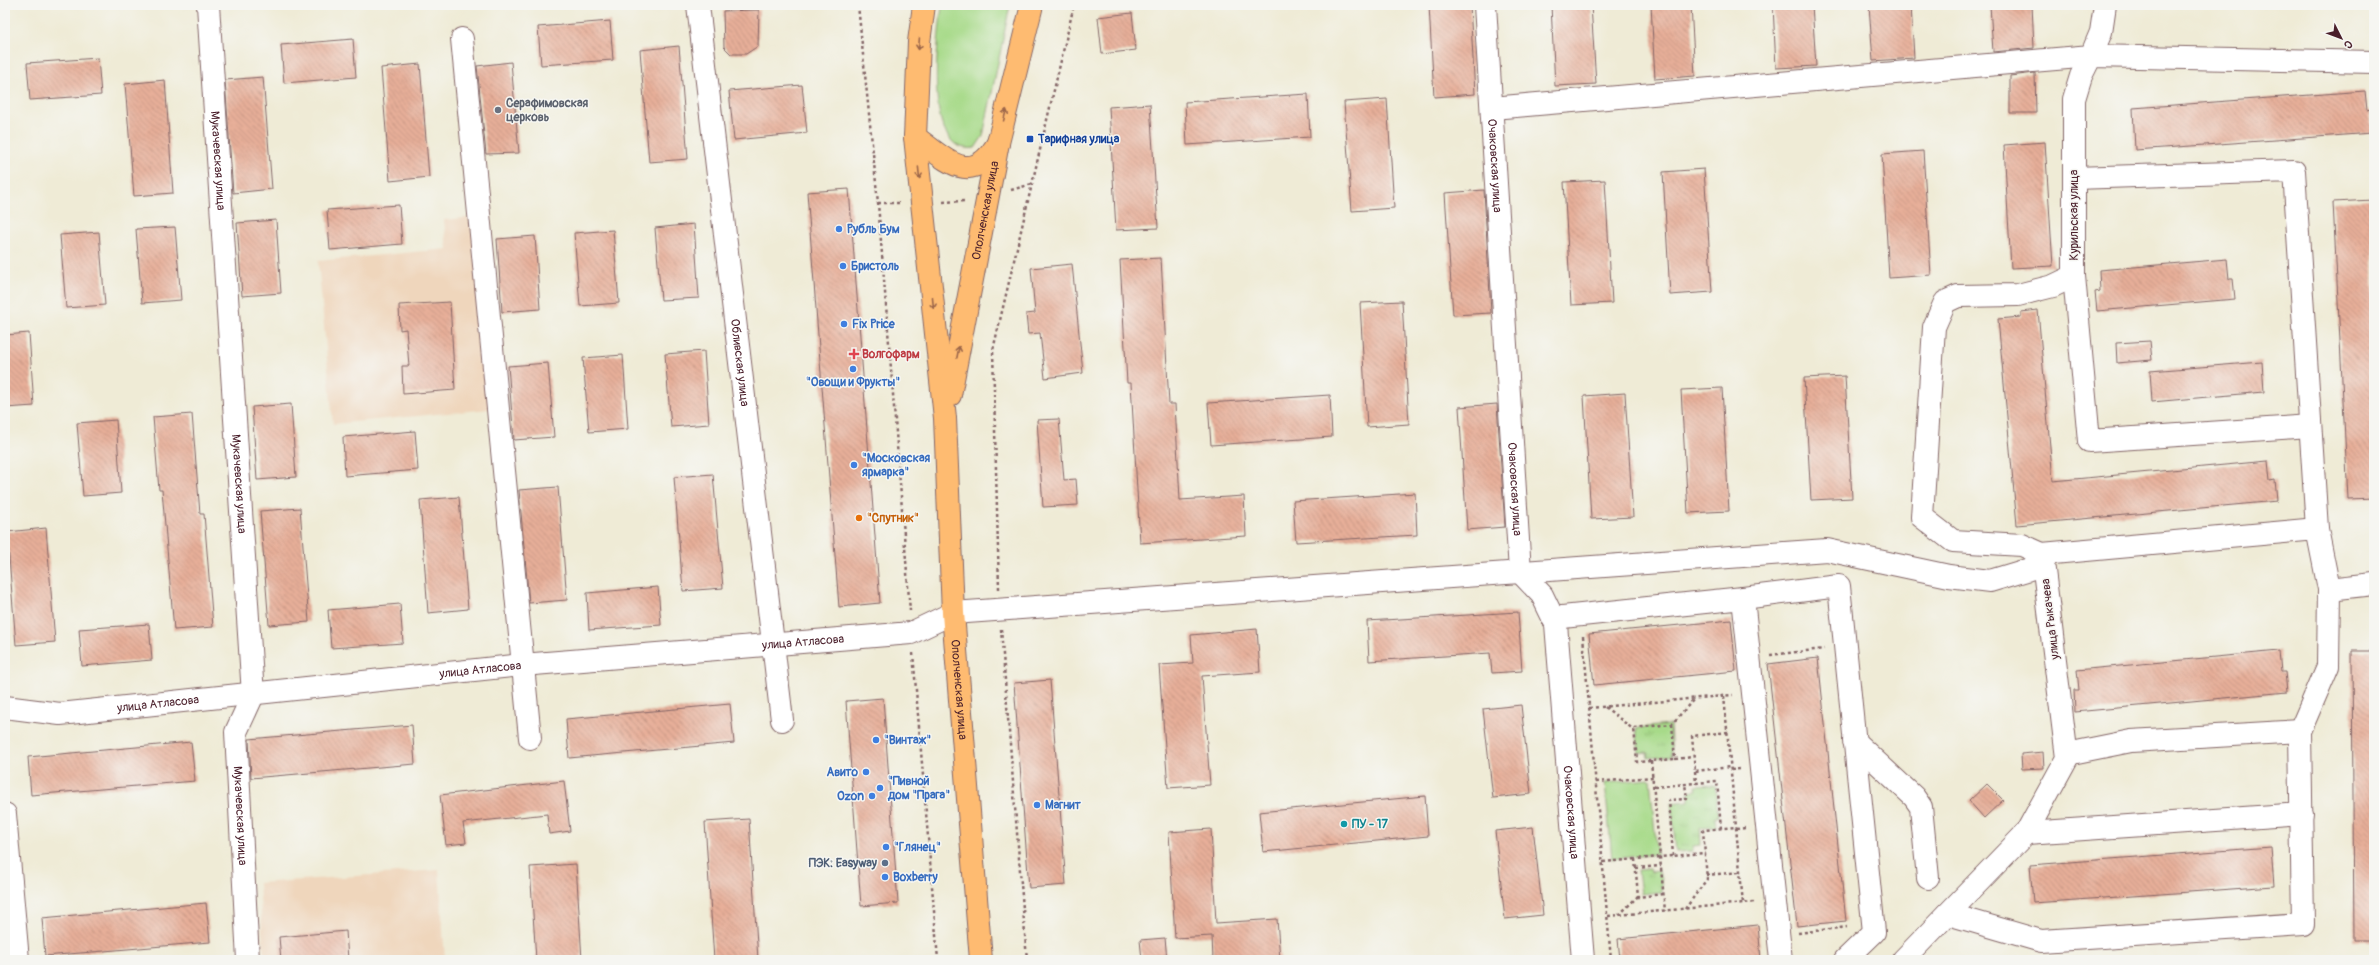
<svg xmlns="http://www.w3.org/2000/svg" width="2379" height="965" viewBox="0 0 2379 965" font-family="Pangolin,sans-serif">
	<style>
		.built { fill: #efd6bc }
		.green { fill: #a7da89; stroke: #787c5a }
		.park { fill: url(#park-tufts); stroke: #787c5a }
		.building { fill: url(#building-back-hatch) }
		.lines { fill: none; stroke-linecap: round; stroke-linejoin: round }
		.minor-casing { stroke: #846667; stroke-width: 24 }
		.highway-casing { stroke: #846667; stroke-width: 24 }
		.path { stroke: #846667; stroke-width: 2.5; stroke-dasharray: 3 3; stroke-linecap: butt }
		.minor { stroke: #fff; stroke-width: 22 }
		.highway { stroke: #febb71; stroke-width: 22 }
		.oneway { stroke: #9b654a }
		.worship-dot { fill: #6b7280; stroke: #f6f6f2; stroke-width: 1.5 }
		.transit-dot { fill: #1a4fb4; stroke: #f6f6f2; stroke-width: 1.5 }
		.shop-dot { fill: #3f7fe0; stroke: #f6f6f2; stroke-width: 1.5 }
		.health-dot { fill: #e0444e; stroke: #f6f6f2; stroke-width: 1.5 }
		.food-dot { fill: #e8710a; stroke: #f6f6f2; stroke-width: 1.5 }
		.culture-dot { fill: #0f9aa8; stroke: #f6f6f2; stroke-width: 1.5 }
		.service-dot { fill: #5c6f8a; stroke: #f6f6f2; stroke-width: 1.5 }
		.labels { text-anchor: middle; stroke-width: 3; stroke-linejoin: round; paint-order: stroke }
		.worship-label { font-size: 12px; font-weight: bold; fill: #5b616d; stroke: #f6f6f2; text-anchor: start }
		.transit-label { font-size: 12px; font-weight: bold; fill: #164399; stroke: #f6f6f2; text-anchor: start }
		.street-label { font-size: 12px; fill: #4a1f2b; stroke: #f6f6f2 }
		.shop-label { font-size: 12px; font-weight: bold; fill: #366cbe; stroke: #f6f6f2; text-anchor: start }
		.health-label { font-size: 12px; font-weight: bold; fill: #be3a42; stroke: #f6f6f2; text-anchor: start }
		.food-label { font-size: 12px; font-weight: bold; fill: #c56008; stroke: #f6f6f2; text-anchor: start }
		.culture-label { font-size: 12px; font-weight: bold; fill: #0d838f; stroke: #f6f6f2; text-anchor: start }
		.service-label { font-size: 12px; font-weight: bold; fill: #4e5e75; stroke: #f6f6f2; text-anchor: end }
	</style>
	<defs>
		<pattern id="park-tufts" width="24" height="20" patternUnits="userSpaceOnUse"><rect width="24" height="20" fill="#a7da89"/><path d="M3 7l-1-3M5 7V3M7 7l1-3M15 17l-1-3M17 17v-4M19 17l1-3" fill="none" stroke="#91bb76"/></pattern>
		<pattern id="building-back-hatch" width="6" height="6" patternUnits="userSpaceOnUse"><rect width="6" height="6" fill="#e7af99"/><path d="M-1 5l2 2M0 0l6 6M5-1l2 2" fill="none" stroke="#bd8e7d"/></pattern>
	</defs>
	<rect width="100%" height="100%" fill="#f6f6f2"/>
	<filter id="ink" filterUnits="userSpaceOnUse"><feTurbulence type="fractalNoise" baseFrequency=".025" numOctaves="2"/><feDisplacementMap in="SourceGraphic" scale="8" xChannelSelector="R" yChannelSelector="G"/><feConvolveMatrix kernelMatrix="1 2 1 2 8 2 1 2 1" color-interpolation-filters="sRGB"/></filter>
	<filter id="wash" filterUnits="userSpaceOnUse"><feTurbulence type="fractalNoise" baseFrequency=".012" numOctaves="4" result="noise"/><feDisplacementMap in="SourceGraphic" scale="16" xChannelSelector="R" yChannelSelector="G"/><feGaussianBlur stdDeviation="0.9" result="paint"/><feColorMatrix in="noise" values="0 0 0 0 0 0 0 0 0 0 0 0 0 0 0 0 0 1.4 0 .05"/><feComposite in="paint" operator="in"/></filter>
	<g filter="url(#wash)">
		<rect width="100%" height="100%" fill="#efebd6"/>
		<path class="built" d="M473 217 490 409 333 424 318 261 447 249 444 220Z
			M439 870 445 960H264L259 883Z"/>
		<path class="green" d="M942 5H1010L983 136 975 148C920 156 939 36 942 5Z
			M1650 779 1657 854 1612 859 1605 783Z"/>
		<path class="park" d="M1670 725 1672 756 1648 758 1647 752 1639 753 1636 728Z
			M1715 785 1718 817H1715L1716 827 1700 828 1701 845 1693 846V851L1676 852 1671 803 1689 801V791L1697 790 1696 786Z
			M1650 869 1651 872 1660 871 1662 892 1641 894 1638 870Z"/>
		<g id="blocks">
			<path class="building" d="M1429 5H1470L1475 94 1434 97Z
				M1551 5H1591L1596 84 1555 86Z
				M1651 5H1691L1695 76 1655 79Z
				M1773 5H1812L1816 66 1776 68Z
				M1869 5H1911L1914 58 1873 61Z
				M1990 5H2032L2034 48 1993 52Z
				M759 10 758 46 746 54H731L724 47 723 11Z
				M1132 13 1136 50 1102 54 1098 17Z
				M610 21 613 60 541 65 538 27Z
				M353 39 356 77 284 83 281 45Z
				M679 46 688 159 649 162 640 50Z
				M98 58 101 95 30 100 27 63Z
				M511 62 519 153 486 154 477 66Z
				M420 64 429 177 390 181 381 68Z
				M2035 73 2036 113H2010V76Z
				M263 77 272 189 233 193 225 80Z
				M165 80 173 193 134 196 125 84Z
				M802 85 807 133 734 140 729 91Z
				M2365 91 2367 110 2370 109 2372 133 2135 150 2133 108Z
				M1308 94 1310 137 1187 145 1185 102Z
				M1387 99 1394 208 1352 211 1344 102Z
				M1150 104 1158 228 1116 230 1109 107Z
				M2045 142 2053 266 2011 268 2004 145Z
				M1923 151 1931 275 1889 278 1882 154Z
				M1704 169 1712 292 1670 295 1663 172Z
				M1605 180 1612 303 1571 305 1564 182Z
				M849 189 880 603 839 607 807 192Z
				M1484 190 1491 313 1453 315 1445 193Z
				M2373 200 2374 498 2348 499 2333 202Z
				M399 205 402 244 330 250 327 210Z
				M276 220 281 293 242 296 237 223Z
				M694 224 699 298 661 300 655 228Z
				M175 227 181 300 142 303 136 229Z
				M613 230 619 303 580 306 574 233Z
				M99 232 105 305 66 308 60 235Z
				M535 236 540 309 502 312 497 239Z
				M1161 258 1169 404H1175L1180 500 1244 496 1246 536 1140 543 1131 383H1127L1120 260Z
				M2227 259 2229 279H2233L2235 299 2097 311 2095 292 2100 291 2099 270Z
				M1072 264 1083 373 1045 378 1040 333 1028 334 1026 314 1035 313 1031 268Z
				M1402 301 1409 424 1367 427 1360 303Z
				M450 302 455 390 403 394 402 366H409L406 329 400 330 399 305Z
				M2038 310 2053 481 2268 461 2270 481 2275 480 2277 501 2017 525 1998 319 2021 317V312Z
				M29 333 34 406 5 408V335Z
				M2150 341 2152 360 2117 363 2116 343Z
				M704 351 709 424 671 427 665 354Z
				M623 355 628 429 589 432 583 358Z
				M2262 362 2264 392 2152 402 2150 371Z
				M548 363 554 437 514 440 508 366Z
				M1845 376 1852 498 1811 500 1804 378Z
				M1722 388 1729 511 1688 513 1681 390Z
				M1625 393 1633 517 1591 519 1584 396Z
				M1330 395 1332 437 1211 445 1208 403Z
				M291 404 296 477 257 480 252 407Z
				M1497 404 1505 527 1467 530 1459 407Z
				M192 414 200 514H204L213 627 174 630 162 490H159L153 417Z
				M1059 419 1064 480 1076 479 1078 505 1043 507 1037 420Z
				M116 420 121 493 83 496 77 423Z
				M415 431 418 470 345 476 343 437Z
				M713 474 723 588 683 591 674 477Z
				M558 487 567 600 529 603 519 490Z
				M1415 493 1417 535 1296 542 1293 501Z
				M459 497 468 609 428 613 420 500Z
				M300 508 309 622 269 625 260 511Z
				M46 528 55 642 16 645 7 532Z
				M658 587 661 625 589 630 587 593Z
				M400 604 403 643 331 648 328 610Z
				M1518 612 1522 671 1492 673 1490 653 1369 661 1367 621Z
				M1731 620 1736 671 1594 685 1589 634Z
				M149 624 152 660 82 666 79 629Z
				M1257 629 1260 672 1202 676 1210 785 1168 788 1159 665 1193 663 1191 635Z
				M2279 651 2281 672H2285L2287 692 2075 712 2074 690H2079L2077 670Z
				M2352 651H2374V941H2354Z
				M1818 658 1846 921 1797 926 1768 664Z
				M1050 680 1066 885 1029 888 1014 683Z
				M883 698 898 903 861 906 846 701Z
				M730 704 734 743 569 758 566 719Z
				M1521 705 1531 794 1493 798 1483 709Z
				M412 725 415 764 251 778 249 739Z
				M191 742 195 781 31 795 28 757Z
				M2043 752 2044 768 2022 769 2021 754Z
				M564 781 570 831 549 834 547 814 463 823 466 843 446 845 440 795Z
				M1987 784 2003 800 1984 818 1969 801Z
				M1425 796 1428 836 1263 852 1259 812Z
				M749 819 758 960H714L705 822Z
				M1533 827 1543 915 1505 919 1495 831Z
				M1211 829 1216 923 1277 919 1280 960H1213L1212 936 1175 938 1169 832Z
				M2271 847 2274 886 2033 903 2030 865Z
				M576 864 582 960H536L530 867Z
				M206 903 210 942 45 956 42 918Z
				M1758 925 1761 960H1620L1618 939Z
				M346 931 348 960H281L279 937Z
				M1165 938 1167 960H1142L1140 940Z"/>
		</g>
	</g>
	<g filter="url(#ink)">
		<use href="#blocks" fill-opacity="0" stroke="#846667" stroke-width="1"/>
		<g class="lines">
			<defs>
				<g id="minor">
					<path id="s1" d="M208 5 253 695 236 732 248 960"/>
					<path id="s2" d="M698 5 782 720"/>
					<path id="s3" d="M1485 5 1520 572 1542 595 1556 624 1583 960"/>
					<path d="M462 39 530 738"/>
					<path d="M1492 108 2091 56 2101 32 2105 5"/>
					<path d="M2074 178 2294 171 2317 529"/>
					<path d="M2074 276 2089 441 2310 426"/>
					<path d="M1743 598 1839 586 1874 932 1845 960"/>
					<path d="M1553 618 1743 598 1781 960"/>
					<path id="s4" d="M5 707 60 714 522 665 911 633 953 613 1827 550 1949 576 1990 581 2043 565 2042 554 2022 545 1953 541 1922 517 1934 327 1945 302 1958 296 2018 295 2053 286 2074 276V99L2081 76 2091 56 2374 62"/>
					<path d="M1854 741 1914 797 1921 807 1928 878"/>
					<path d="M2067 754 2131 741 2300 731"/>
					<path d="M5 814 18 960"/>
					<path d="M2026 833 2302 814"/>
					<path d="M1948 914 2041 941 2303 924 2300 731 2328 666 2329 589 2374 584"/>
					<path d="M1903 960 2026 833 2067 758 2042 554 2317 529 2329 589"/>
				</g>
				<g id="highway">
					<path id="s5" d="M924 5 919 42 915 137 945 418 953 613 981 960"/>
					<path d="M915 137C946 159 971 189 998 143"/>
					<path id="s6" d="M950 395 998 143 1032 5"/>
				</g>
			</defs>
			<use href="#minor" class="minor-casing"/>
			<use href="#highway" class="highway-casing"/>
			<path class="path" d="M858 5 878 203 910 611
				M1011 190 1032 184
				M943 202 966 201
				M878 203H902
				M999 589 993 350 1074 5
				M1001 629 1027 960
				M1583 636 1611 960
				M913 653 938 960
				M1770 655 1824 649
				M1724 696 1743 904
				M1605 707 1634 730
				M1589 708 1733 695
				M1672 724 1675 759 1637 762 1634 728 1672 724 1694 699
				M1728 732 1692 736 1695 771 1731 767
				M1675 759 1693 757
				M1651 761 1665 911
				M1731 770 1740 769
				M1695 771 1696 784
				M1596 782 1653 777
				M1654 787 1717 781 1721 829
				M1736 829 1746 828
				M1673 856 1669 800 1687 799 1685 784
				M1635 859 1638 897 1663 894
				M1603 862 1705 853
				M1636 868 1661 866
				M1706 875 1740 872
				M1685 909 1707 879 1703 830 1736 827
				M1619 915 1638 896
				M1608 916 1754 902
				M1798 933 1847 927"/>
			<use href="#minor" class="minor"/>
			<use href="#highway" class="highway"/>
		</g>
		<defs><path id="oneway-shaft" d="M-6 0H5M1.5-3L5.5 0L1.5 3" fill="none" stroke-width="1.6" stroke-linecap="round" stroke-linejoin="round"/></defs>
		<g class="oneway">
			<use href="#oneway-shaft" transform="translate(919 44) rotate(94)"/>
			<use href="#oneway-shaft" transform="translate(1005 115) rotate(-76)"/>
			<use href="#oneway-shaft" transform="translate(919 173) rotate(84)"/>
			<use href="#oneway-shaft" transform="translate(933 303) rotate(84)"/>
			<use href="#oneway-shaft" transform="translate(958 352) rotate(-79)"/>
		</g>
	</g>
	<circle class="worship-dot" cx="498" cy="110" r="4"/>
	<rect class="transit-dot" x="1026" y="135" width="8" height="8" rx="2"/>
	<g class="shop-dot">
		<circle cx="839" cy="229" r="4"/>
		<circle cx="843" cy="266" r="4"/>
		<circle cx="844" cy="324" r="4"/>
		<circle cx="853" cy="369" r="4"/>
		<circle cx="854" cy="465" r="4"/>
		<circle cx="876" cy="740" r="4"/>
		<circle cx="866" cy="772" r="4"/>
		<circle cx="880" cy="788" r="4"/>
		<circle cx="872" cy="796" r="4"/>
		<circle cx="1037" cy="805" r="4"/>
		<circle cx="886" cy="847" r="4"/>
		<circle cx="885" cy="877" r="4"/>
	</g>
	<path class="health-dot" d="M852 348h4v4h4v4h-4v4h-4v-4h-4v-4h4z"/>
	<circle class="food-dot" cx="859" cy="518" r="4"/>
	<circle class="culture-dot" cx="1344" cy="824" r="4"/>
	<circle class="service-dot" cx="885" cy="863" r="4"/>
	<g class="labels">
		<g class="worship-label">
			<text x="506" y="107">Серафимовская<tspan x="506" dy="14">церковь</tspan></text>
		</g>
		<g class="transit-label">
			<text x="1038" y="143">Тарифная улица</text>
		</g>
		<g class="street-label">
			<text dy="4" stroke="none"><textPath href="#s1" startOffset="156">Мукачевская улица</textPath></text>
			<text dy="4" stroke="none"><textPath href="#s3" startOffset="161">Очаковская улица</textPath></text>
			<text dy="4" stroke="none"><textPath href="#s6" startOffset="188">Ополченская улица</textPath></text>
			<text transform="translate(2074 215) rotate(-90)" y="4">Курильская улица</text>
			<text dy="4" stroke="none"><textPath href="#s2" startOffset="360">Обливская улица</textPath></text>
			<text dy="4" stroke="none"><textPath href="#s1" startOffset="480">Мукачевская улица</textPath></text>
			<text dy="4" stroke="none"><textPath href="#s3" startOffset="485">Очаковская улица</textPath></text>
			<text transform="translate(2050 619) rotate(-97)" y="4">улица Рыкачева</text>
			<text dy="4" stroke="none"><textPath href="#s4" startOffset="802">улица Атласова</textPath></text>
			<text dy="4" stroke="none"><textPath href="#s4" startOffset="478">улица Атласова</textPath></text>
			<text dy="4" stroke="none"><textPath href="#s5" startOffset="687">Ополченская улица</textPath></text>
			<text dy="4" stroke="none"><textPath href="#s4" startOffset="154">улица Атласова</textPath></text>
			<text dy="4" stroke="none"><textPath href="#s3" startOffset="821">Очаковская улица</textPath></text>
			<text dy="4" stroke="none"><textPath href="#s1" startOffset="816">Мукачевская улица</textPath></text>
		</g>
		<g class="shop-label">
			<text x="847" y="233">Рубль Бум</text>
			<text x="851" y="270">Бристоль</text>
			<text x="852" y="328">Fix Price</text>
			<text x="853" y="386" text-anchor="middle">"Овощи и Фрукты"</text>
			<text x="862" y="462">"Московская<tspan x="862" dy="14">ярмарка"</tspan></text>
			<text x="884" y="744">"Винтаж"</text>
			<text x="858" y="776" text-anchor="end">Авито</text>
			<text x="888" y="785">"Пивной<tspan x="888" dy="14">дом "Прага"</tspan></text>
			<text x="864" y="800" text-anchor="end">Ozon</text>
			<text x="1045" y="809">Магнит</text>
			<text x="894" y="851">"Глянец"</text>
			<text x="893" y="881">Boxberry</text>
		</g>
		<g class="health-label">
			<text x="862" y="358">Волгофарм</text>
		</g>
		<g class="food-label">
			<text x="867" y="522">"Спутник"</text>
		</g>
		<g class="culture-label">
			<text x="1352" y="828">ПУ - 17</text>
		</g>
		<g class="service-label">
			<text x="877" y="867">ПЭК: Easyway</text>
		</g>
	</g>
	<rect width="2379" height="965" fill="none" stroke="#f6f6f2" stroke-width="20"/>
	<g transform="translate(2341 38) rotate(132)" stroke="#f6f6f2" stroke-width="3" paint-order="stroke">
	<path d="M0-3L7 15L0 10L-7 15Z" fill="#4a1f2b"/>
	<text y="-6" font-size="11" font-weight="bold" text-anchor="middle" fill="#4a1f2b">С</text>
	</g>
</svg>
